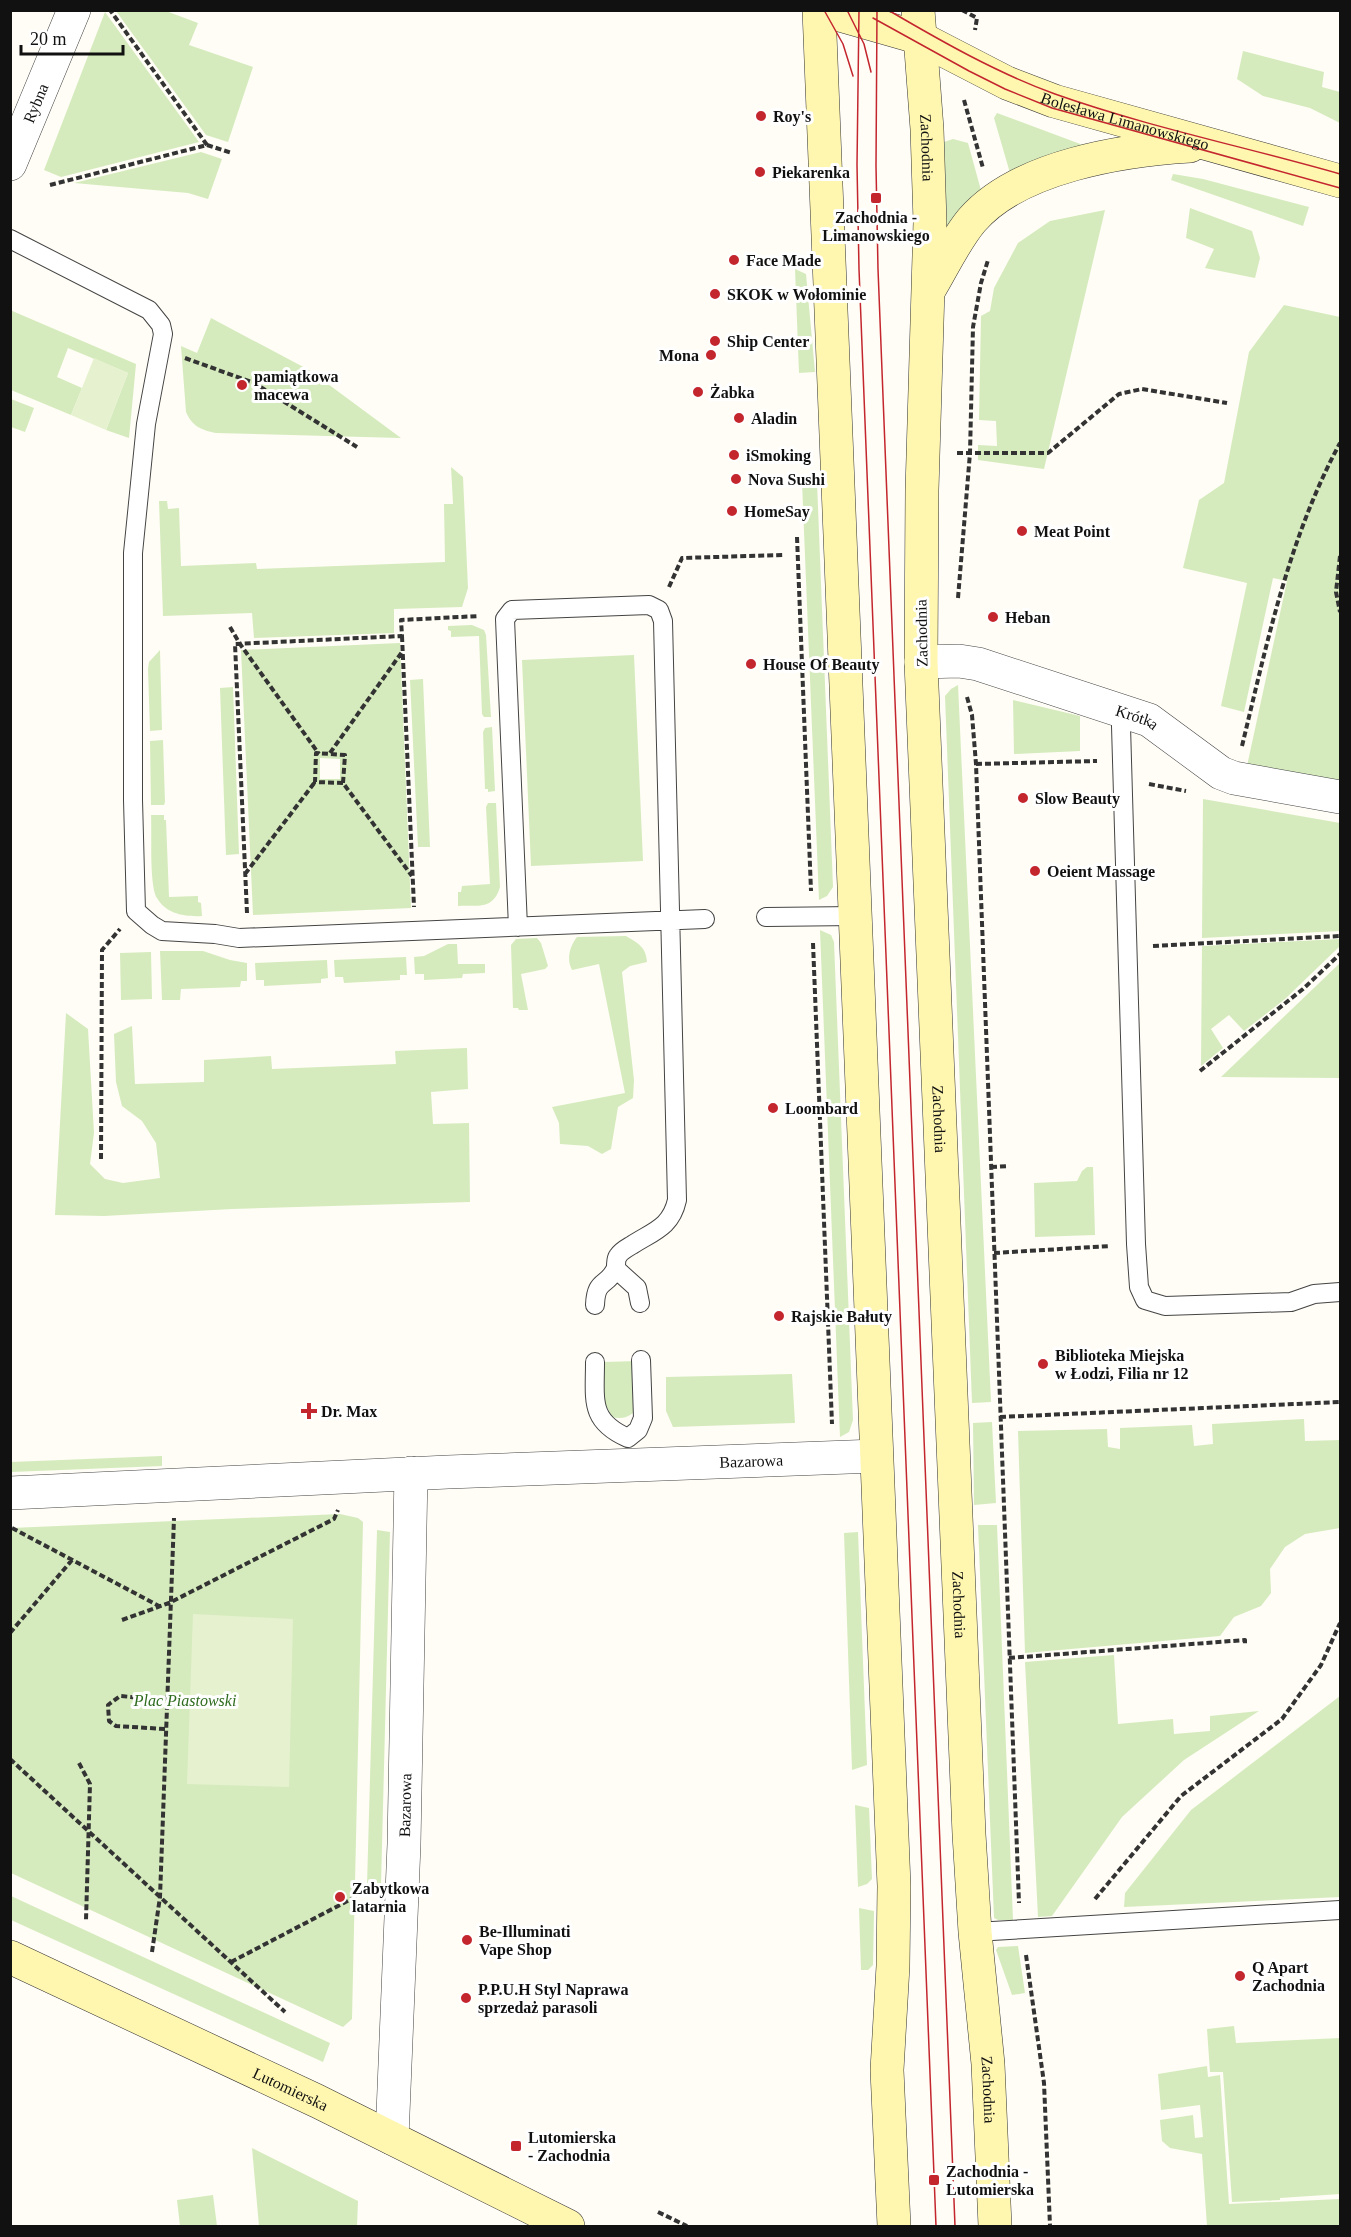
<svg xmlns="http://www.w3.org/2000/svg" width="1351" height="2237" viewBox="0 0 1351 2237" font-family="'Times New Roman',serif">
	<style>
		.green { fill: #d5ebbd; fill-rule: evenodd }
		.pitch { fill: #e6f2cf }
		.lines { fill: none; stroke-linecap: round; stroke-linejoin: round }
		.lane-casing { stroke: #444; stroke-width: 20 }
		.street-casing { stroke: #444; stroke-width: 34 }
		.secondary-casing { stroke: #333; stroke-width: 34 }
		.path { stroke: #333; stroke-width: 4; stroke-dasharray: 6 3; stroke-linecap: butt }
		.lane { stroke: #fff; stroke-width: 18 }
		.street { stroke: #fff; stroke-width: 33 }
		.secondary { stroke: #fff6b0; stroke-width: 33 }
		.tram { stroke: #c4262e; stroke-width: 1.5 }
		.poi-dot { fill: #c4262e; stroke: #fff; stroke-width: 2 }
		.labels { text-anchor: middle; stroke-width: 6; stroke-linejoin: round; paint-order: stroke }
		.street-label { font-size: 16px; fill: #111; stroke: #fff }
		.poi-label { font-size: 16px; font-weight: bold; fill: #111; stroke: #fff; text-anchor: start }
		.park-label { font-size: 16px; font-style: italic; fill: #2f6b1f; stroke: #fff }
	</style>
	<rect width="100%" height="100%" fill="#fffdf5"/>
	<path class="green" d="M116 11H166L198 23 189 45 253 67 228 142 206 135Z
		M105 12 199 142 61 177 44 170Z
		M1243 51 1324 72 1322 87 1340 92V123L1310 108 1263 96 1237 79Z
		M997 113 1091 148 1010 173 994 118Z
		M953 139 968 143 982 194 947 233 944 142Z
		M201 152 222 159 208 199 188 193 74 183Z
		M1173 174 1203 179 1309 207 1303 226 1171 180Z
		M1190 208 1252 231 1260 258 1255 278 1205 268 1214 249 1186 238Z
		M1105 210 1044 469 978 460V445L997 446 996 421 979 420 981 316 990 311 994 288 1018 243 1050 221Z
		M795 269 806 274 815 372 799 373Z
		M1284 305 1340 317V783L1247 766 1287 581 1273 578 1244 712 1221 706 1247 583 1183 568 1199 500 1224 483 1249 352Z
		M10 310 136 364 129 438 106 430 128 373 68 348 57 377 82 388 71 415 11 390Z
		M211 318 309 370 401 438 216 433C201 430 192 426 186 412L181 346 197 353Z
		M11 399 34 408 25 432 11 427Z
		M451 467 463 477 468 588 462 607 394 609V633L254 638 252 613 163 616 159 501H167L168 509 179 508 181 566 256 563 257 569 445 562 444 504H453Z
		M802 482H817L833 887 827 896 819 900Z
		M472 625 484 630 486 635 491 717H484L482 714 479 636 451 637V631L448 630V626Z
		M400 643 411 908 253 915 241 650ZM320 758 340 759V779H320Z
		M160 650 162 730 150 731 148 669 149 662Z
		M634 655 643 861 531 866 522 660Z
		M423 679 430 847H418L410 680Z
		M958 685 991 1402 972 1403 945 696 951 689Z
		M233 687 239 854 226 855 220 688Z
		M1013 700 1080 716V751L1014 754Z
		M492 727 495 791 488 792V789H485L483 732 485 728Z
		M163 740 165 802 164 805H151L150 741Z
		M1203 799 1340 823V931L1202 938Z
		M488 803H496L500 887C493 910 479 905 458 906V892H461L462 886 490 884 486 807Z
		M151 815H164V820H166L169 897 198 896V902L201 903 202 916C185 917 166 914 157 898 149 886 152 832 151 815Z
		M820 930 831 935 834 942 853 1420 849 1432 840 1437Z
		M626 936C639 944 646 947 647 962L630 966 622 972 634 1080 633 1098 618 1107 611 1149 602 1154 588 1146 560 1144 559 1123 552 1107 625 1093 599 964 572 970C566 959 570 946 577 937Z
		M537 938 541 943 548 966 545 969 521 974 528 1010H519L518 1008H513L511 945 516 939Z
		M1340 939V946L1285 999 1244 1031 1229 1015 1211 1029 1223 1048 1201 1066 1202 946Z
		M448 944H457L458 964H485V973L463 974 462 978 424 980V974H415L414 957 424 956Z
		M160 951H203L230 960 247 963V981H241L240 987 181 989 180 1000H162Z
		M151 952 152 999 121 1000 120 953Z
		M406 957 407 975H400V980L344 983 343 977H335L334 960Z
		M327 960 328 978 321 979V983L264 986V980H256L255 963Z
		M1340 963V1078L1221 1077Z
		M66 1013 88 1029 94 1133 90 1164 105 1179 123 1183 160 1178 156 1143 142 1121 122 1106 116 1082 114 1034 132 1026 135 1084 204 1082V1060L271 1056 272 1069 396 1064 395 1051 467 1048 468 1089 431 1092 433 1124 469 1123 470 1202 232 1209 104 1216 55 1215Z
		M1087 1167H1093L1095 1235 1035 1237 1034 1183 1077 1181 1082 1171Z
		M638 1361 639 1407C631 1416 625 1420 612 1417L604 1401 603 1362Z
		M792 1374 795 1423 673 1427 666 1411V1377Z
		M1304 1419 1305 1441 1340 1440V1528L1305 1534 1285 1547 1270 1569 1271 1593 1261 1606 1234 1617 1220 1636 1025 1653 1018 1431 1107 1429 1108 1447 1120 1449V1428L1192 1425 1194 1446 1213 1444 1212 1424Z
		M992 1422 996 1503 974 1505 973 1423Z
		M162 1456V1466L11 1472V1462Z
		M340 1514 358 1518 363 1522 352 2019 343 2027 11 1873V1528Z
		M978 1525H997L1013 1920H998L994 1918Z
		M377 1530 390 1532 381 1885H367Z
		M858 1532 867 1765 852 1770 844 1533Z
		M1114 1655 1118 1724 1173 1719 1174 1734 1210 1731V1716L1259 1711 1184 1760 1122 1817 1052 1916 1038 1917 1025 1662Z
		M1340 1696V1897L1124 1907 1125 1893 1191 1810Z
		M855 1805 869 1808 872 1879 867 1884 858 1887Z
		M11 1896 330 2043 323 2062 11 1920Z
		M859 1908 874 1911 873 1965 868 1970H861Z
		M1018 1946 1025 1993 1012 1995 996 1950 998 1947Z
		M1234 2026 1236 2043 1340 2038V2194L1280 2198V2200L1232 2202 1223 2072H1210L1207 2029Z
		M1207 2066 1208 2077 1220 2075 1229 2204 1340 2199V2226H1207L1202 2154 1170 2148 1162 2141 1160 2120 1193 2115 1195 2138 1203 2137 1200 2105 1161 2110 1158 2074Z
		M252 2148 358 2201 357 2226H259Z
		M213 2195 217 2226H180L177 2200Z"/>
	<path class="pitch" d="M94 358 128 373 106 430 71 415Z
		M193 1614 293 1619 289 1787 187 1784Z"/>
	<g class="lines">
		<defs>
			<path id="lane" d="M10 239 149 310 161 325 163 334 146 424 133 553V800L136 911 152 925 162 931 215 934 239 938 705 919
				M1122 710 1121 726 1136 1244 1139 1287 1145 1300 1165 1306 1291 1302 1314 1294 1340 1292
				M766 917 855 916
				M518 927 505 619 512 610 649 605 659 610 663 621 677 1200C671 1227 654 1231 632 1245 627 1248 621 1251 618 1256 615 1260 617 1266 615 1270 606 1287 596 1279 595 1305
				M616 1269 637 1288 640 1303
				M595 1362C595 1400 589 1421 628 1438
				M628 1438 638 1430 643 1418 641 1360
				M975 1932 1340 1910"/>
			<g id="street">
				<path id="s1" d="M10 164 74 10"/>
				<path id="s2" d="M921 662 959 661 978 664 1149 720 1221 773 1234 778 1340 797"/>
				<path id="s3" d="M10 1493 448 1472 876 1456"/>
				<path id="s4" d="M392 2138 404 1844 411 1473"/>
			</g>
			<g id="secondary">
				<path d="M819 10 894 1886 893 1966 887 2070 894 2226"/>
				<path id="s5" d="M822 10 920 38 1007 83 1054 101 1340 181"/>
				<path id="s6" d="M918 10 927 129 930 222 922 490 921 662 969 1834 975 1932 988 2064 995 2226"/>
				<path d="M929 290C943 267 955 240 972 220 1019 166 1123 150 1190 146"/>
				<path id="s7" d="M10 1957 317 2101 568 2226"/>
			</g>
		</defs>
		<use href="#lane" class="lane-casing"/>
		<use href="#street" class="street-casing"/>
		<use href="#secondary" class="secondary-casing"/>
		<path class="path" d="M962 10 977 18 975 30
			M964 100 983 168
			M207 145 232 153
			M50 185 207 145 110 10
			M185 358 254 383 357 447
			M957 453H1048L1119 394 1142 389 1227 403
			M797 537 811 891
			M1340 556 1336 592 1340 612
			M669 587 682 558 783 555
			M958 598 970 453 973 327 981 283 988 260
			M230 627 240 644 319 754
			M402 636 414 907
			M967 697 972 715 976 764 1019 1903
			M1242 746C1267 643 1289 537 1340 443
			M330 753 402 652
			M976 764 1097 761
			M343 783 315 782 316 753 345 755 343 783 412 876
			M1149 784 1186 791
			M245 874 315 782
			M247 913 235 644 402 636 401 620 479 616
			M813 943 832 1424
			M1153 946 1340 936
			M1200 1071 1303 989 1340 954
			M101 1159 102 950 120 929
			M991 1167 1009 1166
			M994 1253 1110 1246
			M1000 1417 1340 1402
			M12 1528 159 1606
			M122 1620 169 1603 334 1519 338 1510
			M10 1633 72 1560
			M1009 1658 1245 1640V1645
			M165 1729 116 1726 109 1721 108 1705 120 1696 166 1700
			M10 1759 285 2012
			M79 1763 90 1784 86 1920
			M1095 1899 1181 1796 1282 1719 1321 1665 1340 1623
			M152 1952 160 1897 174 1518
			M1026 1955 1044 2083 1050 2226
			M231 1962 359 1895
			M658 2212 687 2226"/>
		<use href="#lane" class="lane"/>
		<use href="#street" class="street"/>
		<use href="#secondary" class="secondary"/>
		<path class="tram" d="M824 10 843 44 853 76
			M847 10 864 44 871 72
			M859 10 857 165 859 269 936 2226
			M877 10 876 166 878 269 955 2226
			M888 10C941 41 997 73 1055 94 1148 127 1246 147 1340 174
			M873 18 969 71 1005 89 1052 108 1340 188"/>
	</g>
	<g class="poi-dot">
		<circle cx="761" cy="116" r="6"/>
		<circle cx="760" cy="172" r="6"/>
		<rect x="870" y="192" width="12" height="12" rx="3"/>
		<circle cx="734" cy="260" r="6"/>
		<circle cx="715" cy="294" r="6"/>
		<circle cx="715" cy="341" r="6"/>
		<circle cx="711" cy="355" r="6"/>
		<circle cx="242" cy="385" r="6"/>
		<circle cx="698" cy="392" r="6"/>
		<circle cx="739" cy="418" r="6"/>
		<circle cx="734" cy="455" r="6"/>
		<circle cx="736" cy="479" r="6"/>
		<circle cx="732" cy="511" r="6"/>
		<circle cx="1022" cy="531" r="6"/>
		<circle cx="993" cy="617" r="6"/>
		<circle cx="751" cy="664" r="6"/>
		<circle cx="1023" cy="798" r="6"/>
		<circle cx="1035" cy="871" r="6"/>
		<circle cx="773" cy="1108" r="6"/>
		<circle cx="779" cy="1316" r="6"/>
		<circle cx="1043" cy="1364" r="6"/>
		<path d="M306 1402h6v6h6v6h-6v6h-6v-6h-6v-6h6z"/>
		<circle cx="340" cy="1897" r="6"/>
		<circle cx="467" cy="1940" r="6"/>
		<circle cx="1240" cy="1976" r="6"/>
		<circle cx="466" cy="1998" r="6"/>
		<rect x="510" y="2140" width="12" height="12" rx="3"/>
		<rect x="928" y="2174" width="12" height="12" rx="3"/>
	</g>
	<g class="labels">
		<g class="street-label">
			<text dy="6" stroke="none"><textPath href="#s1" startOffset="66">Rybna</textPath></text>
			<text dy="6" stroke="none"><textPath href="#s5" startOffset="324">Bolesława Limanowskiego</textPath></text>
			<text dy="6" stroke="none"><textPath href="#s6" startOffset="138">Zachodnia</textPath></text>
			<text transform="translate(921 633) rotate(-91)" y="6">Zachodnia</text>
			<text dy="6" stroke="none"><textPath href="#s2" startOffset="225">Krótka</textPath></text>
			<text dy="6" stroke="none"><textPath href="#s6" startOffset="1110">Zachodnia</textPath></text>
			<text dy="6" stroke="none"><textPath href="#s3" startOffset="742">Bazarowa</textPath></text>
			<text dy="6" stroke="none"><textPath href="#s6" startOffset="1596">Zachodnia</textPath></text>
			<text dy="6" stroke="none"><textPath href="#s4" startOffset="333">Bazarowa</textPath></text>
			<text dy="6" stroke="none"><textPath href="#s7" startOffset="310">Lutomierska</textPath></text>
			<text dy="6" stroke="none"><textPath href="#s6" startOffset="2082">Zachodnia</textPath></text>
		</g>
		<g class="poi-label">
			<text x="773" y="122">Roy's</text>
			<text x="772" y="178">Piekarenka</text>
			<text x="876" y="223" text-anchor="middle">Zachodnia -<tspan x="876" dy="18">Limanowskiego</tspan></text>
			<text x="746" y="266">Face Made</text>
			<text x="727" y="300">SKOK w Wołominie</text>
			<text x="727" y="347">Ship Center</text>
			<text x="699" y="361" text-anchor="end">Mona</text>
			<text x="254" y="382">pamiątkowa<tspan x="254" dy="18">macewa</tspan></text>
			<text x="710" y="398">Żabka</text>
			<text x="751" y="424">Aladin</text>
			<text x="746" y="461">iSmoking</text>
			<text x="748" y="485">Nova Sushi</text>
			<text x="744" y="517">HomeSay</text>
			<text x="1034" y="537">Meat Point</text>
			<text x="1005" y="623">Heban</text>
			<text x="763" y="670">House Of Beauty</text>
			<text x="1035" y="804">Slow Beauty</text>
			<text x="1047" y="877">Oeient Massage</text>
			<text x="785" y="1114">Loombard</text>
			<text x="791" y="1322">Rajskie Bałuty</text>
			<text x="1055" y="1361">Biblioteka Miejska<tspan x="1055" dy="18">w Łodzi, Filia nr 12</tspan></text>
			<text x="321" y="1417">Dr. Max</text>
			<text x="352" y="1894">Zabytkowa<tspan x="352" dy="18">latarnia</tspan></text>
			<text x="479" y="1937">Be-Illuminati<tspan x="479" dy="18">Vape Shop</tspan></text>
			<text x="1252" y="1973">Q Apart<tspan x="1252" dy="18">Zachodnia</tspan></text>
			<text x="478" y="1995">P.P.U.H Styl Naprawa<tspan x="478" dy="18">sprzedaż parasoli</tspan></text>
			<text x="528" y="2143">Lutomierska<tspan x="528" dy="18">- Zachodnia</tspan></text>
			<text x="946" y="2177">Zachodnia -<tspan x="946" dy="18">Lutomierska</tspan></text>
		</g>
		<g class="park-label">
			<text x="185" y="1706">Plac Piastowski</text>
		</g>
	</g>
	<rect width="1351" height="2237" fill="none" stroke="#111111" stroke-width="24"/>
	<path d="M21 45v9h102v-9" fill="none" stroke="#111111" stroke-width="3"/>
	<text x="30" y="45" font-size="18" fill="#111111" stroke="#ffffff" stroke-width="4.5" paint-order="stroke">20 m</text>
</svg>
